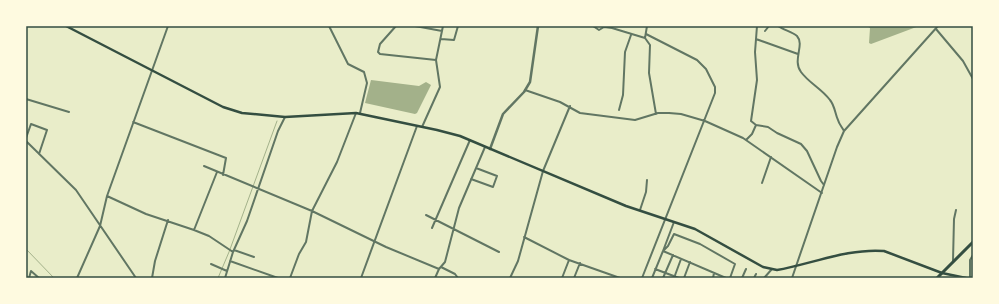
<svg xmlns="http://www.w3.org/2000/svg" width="999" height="304" viewBox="0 0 999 304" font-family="Rubik,sans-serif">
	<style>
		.water { fill: #a3b18a }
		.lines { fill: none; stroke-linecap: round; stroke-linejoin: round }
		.stream { stroke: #a3b18a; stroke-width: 1 }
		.minor { stroke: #617663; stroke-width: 2 }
		.tertiary { stroke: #617663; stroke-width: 2.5 }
		.secondary { stroke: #344e41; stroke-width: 2.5 }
		.primary { stroke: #344e41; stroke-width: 3 }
		.neatline { fill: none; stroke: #344e41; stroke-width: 1.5 }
	</style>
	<rect width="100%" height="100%" fill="#e9edc9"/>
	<path class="water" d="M867 26H919L871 44 869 43 870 28Z
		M371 80 419 86 426 82 431 85 417 113 415 114 365 103Z"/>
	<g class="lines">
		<path class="stream" d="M26 249 54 278
			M218 278 229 252 277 121"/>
		<path class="minor" d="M329 26 348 64 364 72 367 83 360 113
			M396 26 380 44 378 52 380 54 436 60
			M415 26 442 31
			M593 26 599 30 604 27 612 28 645 38 647 26
			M757 26 755 52 757 80 751 121 756 125 768 127 777 133 801 144 807 151 821 181 824 185
			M778 26C784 30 792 32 797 36 805 45 792 60 801 72 809 83 822 89 830 100 835 106 835 114 838 120 839 124 842 127 844 131
			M936 29 963 61 973 79
			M765 31 769 26
			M645 38 650 45 649 73 656 114
			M441 39 454 40 458 26
			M756 39 798 54
			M525 90 560 102 580 113 635 120 658 113H669L681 114 705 121 743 138 822 193
			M26 99 69 112
			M619 110 623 95 625 52 631 35
			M133 122 226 158 223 175
			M422 127 440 87 436 60 443 26
			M26 138 31 124 47 130 39 154
			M746 140 752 134 756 125
			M26 141 76 190 136 278
			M204 166 312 211 386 247 439 269
			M217 172 194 230 209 236 233 252
			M471 179 493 187 497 176 476 168
			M762 183 771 157
			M107 196 146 214 194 230
			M640 210 646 192 647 180
			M426 215 499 252
			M674 222 663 251 726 278
			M432 228 470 140
			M524 237 569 260 562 278
			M234 250 254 257
			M569 260 620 278
			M230 261 278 278
			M953 261 954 219 956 210
			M211 264 227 271
			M441 267 455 274 458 278
			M655 269 679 278
			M29 278 31 271 39 278
			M77 278 100 226 107 196 168 26
			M152 278 155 261 168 220
			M225 278 233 252 247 221 278 131 285 117
			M290 278 299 254 306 242 312 211 337 162 356 113
			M361 278 417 126
			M435 278 439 269 445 262 459 208 485 147
			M510 278 518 261 543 171 570 106
			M574 278 580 263
			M642 278 715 93V87L706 69 697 60 646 34
			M652 278 663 251 668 246 674 234 700 244 735 264 730 278
			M663 278 673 255
			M674 278 681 259
			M684 278 690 262
			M713 278 714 273
			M742 278 746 269
			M754 278 756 274
			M764 278 772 269
			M792 278 837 147 844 131 938 26
			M970 278V260L973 255"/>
		<path class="tertiary" d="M490 149 503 114 524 92 530 82 538 26"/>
		<path class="secondary" d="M66 26 223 107 242 113 285 117 356 113 437 130 460 136 626 206 695 229 763 267 777 270C811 264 849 248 884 251L942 273 966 278"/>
		<path class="primary" d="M937 278 973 242"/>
	</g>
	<rect width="999" height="304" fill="none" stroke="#fefae0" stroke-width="54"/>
	<rect x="27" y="27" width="945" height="250" class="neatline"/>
</svg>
